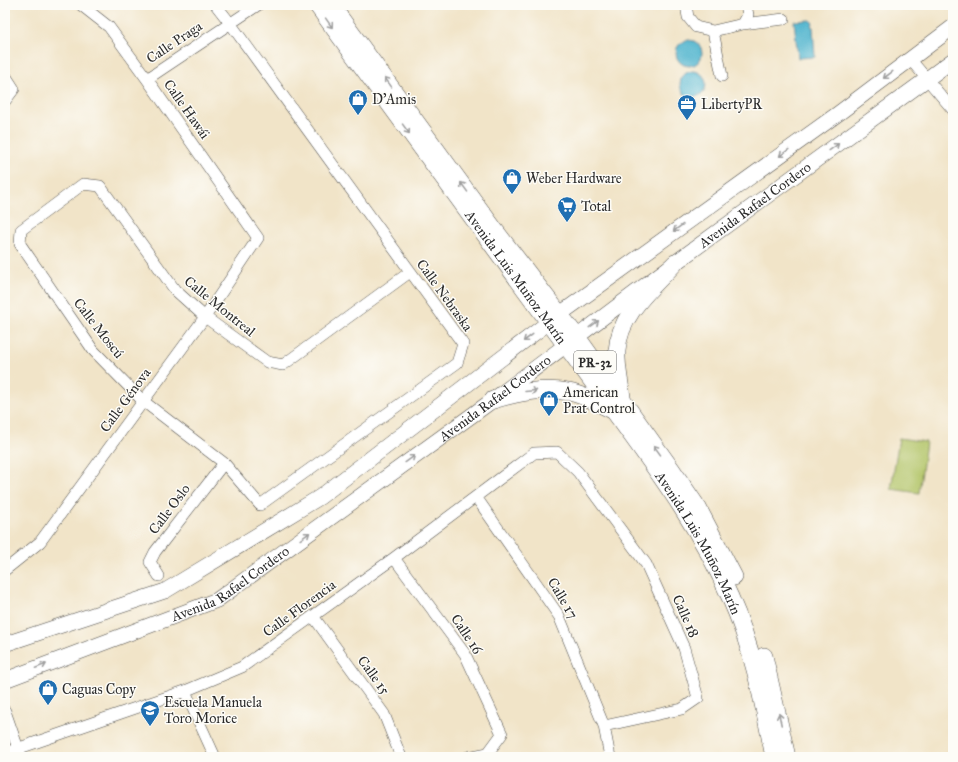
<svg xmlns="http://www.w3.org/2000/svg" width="958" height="762" viewBox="0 0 958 762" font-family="'IM FELL Great Primer',serif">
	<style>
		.green { fill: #b3c569; stroke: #6f784a }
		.water { fill: #4eb3cd; stroke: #3c6f7c }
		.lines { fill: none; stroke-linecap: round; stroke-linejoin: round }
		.minor-casing { stroke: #494743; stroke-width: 12 }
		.secondary-casing { stroke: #494743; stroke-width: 16 }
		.primary-casing { stroke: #494743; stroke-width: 18 }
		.minor { stroke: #fff; stroke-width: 11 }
		.secondary { stroke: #fff; stroke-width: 15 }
		.primary { stroke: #fff; stroke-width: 17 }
		.oneway { stroke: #a0a0a0 }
		.labels { text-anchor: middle; stroke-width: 3; stroke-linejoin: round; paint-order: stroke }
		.shield { fill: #fdfcf7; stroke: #6a6a68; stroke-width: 1 }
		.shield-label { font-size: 13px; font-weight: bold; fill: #2b2b2b }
		.street-label { font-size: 14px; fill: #2b2b2b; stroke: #fdfcf7 }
		.poi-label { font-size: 14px; fill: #2b2b2b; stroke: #fdfcf7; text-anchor: start }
	</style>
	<rect width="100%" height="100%" fill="#fdfcf7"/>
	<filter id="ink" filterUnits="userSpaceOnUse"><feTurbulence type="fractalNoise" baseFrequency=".025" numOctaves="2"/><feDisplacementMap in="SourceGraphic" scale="8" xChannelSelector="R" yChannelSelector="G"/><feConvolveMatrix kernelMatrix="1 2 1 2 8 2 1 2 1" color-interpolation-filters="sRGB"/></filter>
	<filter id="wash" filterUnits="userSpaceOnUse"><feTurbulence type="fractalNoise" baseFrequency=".012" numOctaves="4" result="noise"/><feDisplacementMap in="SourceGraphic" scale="16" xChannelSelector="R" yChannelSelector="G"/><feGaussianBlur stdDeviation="0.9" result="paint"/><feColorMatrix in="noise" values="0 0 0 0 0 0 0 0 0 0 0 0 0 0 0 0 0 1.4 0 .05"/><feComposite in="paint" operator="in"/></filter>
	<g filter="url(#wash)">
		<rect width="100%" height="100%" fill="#f1e4c8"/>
		<path class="green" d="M899 438 926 442 919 493 891 489Z"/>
		<path class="water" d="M811 20 813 24 811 26 813 27 815 57 798 58 794 21Z
			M676 53a13 13 0 1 1 26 0a13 13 0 1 1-26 0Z
			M680 84a13 13 0 1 1 26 0a13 13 0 1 1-26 0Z"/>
	</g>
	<g filter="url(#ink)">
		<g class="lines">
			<defs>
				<path id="minor" d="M216 5 230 23 463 344 457 363 260 505 224 463 143 401 93 350 20 244 21 230 83 184 100 186 175 290 205 317 267 362 283 365 410 272
					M686 5 688 17 696 27 713 31 743 24 784 19
					M743 24 748 15 746 5
					M713 31 722 76
					M910 59 953 110
					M5 75 14 89 5 101
					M147 79 258 5
					M476 497 559 616 604 726 610 757
					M394 558 465 654 502 734 488 753 468 757
					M5 570 40 542 205 317 258 238 147 79 109 27 81 5
					M159 576 150 562 155 552 224 463
					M313 616 384 714 401 757
					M185 691 215 757
					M5 711 21 757
					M5 753 185 691 242 667 394 558 534 453 557 452 578 472 646 564 684 648 698 698 682 709 604 726"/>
				<g id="secondary">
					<path d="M5 644 165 591 320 497 549 322 839 113 953 27"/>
					<path id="s1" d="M5 680 217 600 493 400 675 263 953 60"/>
				</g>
				<g id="primary">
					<path id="s2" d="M317 5 622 422C662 477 703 533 730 597 753 648 763 702 774 757"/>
					<path d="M331 5 497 233 577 337 672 470 698 508 734 577"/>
					<path d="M622 397C620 382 616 366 617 351 619 314 651 289 675 263"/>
					<path d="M493 400C517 393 543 387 569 392 584 395 598 403 612 410"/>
					<path d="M764 656 787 757"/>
				</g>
			</defs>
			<use href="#minor" class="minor-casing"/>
			<use href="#secondary" class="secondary-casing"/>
			<use href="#primary" class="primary-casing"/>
			<use href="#minor" class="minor"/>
			<use href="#secondary" class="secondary"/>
			<use href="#primary" class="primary"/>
		</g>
		<defs><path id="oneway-shaft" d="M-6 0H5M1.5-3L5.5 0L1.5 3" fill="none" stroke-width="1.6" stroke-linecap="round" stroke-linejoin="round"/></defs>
		<g class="oneway">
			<use href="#oneway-shaft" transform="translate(329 23) rotate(55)"/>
			<use href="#oneway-shaft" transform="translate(888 75) rotate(143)"/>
			<use href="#oneway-shaft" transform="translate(388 82) rotate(-126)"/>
			<use href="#oneway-shaft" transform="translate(406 129) rotate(54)"/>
			<use href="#oneway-shaft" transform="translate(834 147) rotate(-36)"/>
			<use href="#oneway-shaft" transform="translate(784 153) rotate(144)"/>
			<use href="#oneway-shaft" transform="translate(464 187) rotate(-126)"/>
			<use href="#oneway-shaft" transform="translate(678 228) rotate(144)"/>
			<use href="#oneway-shaft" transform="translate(594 324) rotate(-37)"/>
			<use href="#oneway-shaft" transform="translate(528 338) rotate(143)"/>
			<use href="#oneway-shaft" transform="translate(531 391) rotate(-5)"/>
			<use href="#oneway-shaft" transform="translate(657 450) rotate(-126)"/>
			<use href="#oneway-shaft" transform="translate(410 459) rotate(-36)"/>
			<use href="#oneway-shaft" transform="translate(305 536) rotate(-36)"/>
			<use href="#oneway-shaft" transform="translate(41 666) rotate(-21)"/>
			<use href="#oneway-shaft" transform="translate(780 719) rotate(-102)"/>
		</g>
	</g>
	<defs>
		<symbol id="shop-pin" viewBox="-11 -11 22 30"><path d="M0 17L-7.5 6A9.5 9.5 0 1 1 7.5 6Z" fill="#1f6fb2" stroke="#fdfcf7"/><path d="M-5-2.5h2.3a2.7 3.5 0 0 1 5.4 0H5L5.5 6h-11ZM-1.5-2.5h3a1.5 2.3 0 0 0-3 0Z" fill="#fff"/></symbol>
		<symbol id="office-pin" viewBox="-11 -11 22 30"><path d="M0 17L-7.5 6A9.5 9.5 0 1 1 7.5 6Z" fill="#1f6fb2" stroke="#fdfcf7"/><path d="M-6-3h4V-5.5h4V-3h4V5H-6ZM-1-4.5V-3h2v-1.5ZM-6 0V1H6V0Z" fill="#fff"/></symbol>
		<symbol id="supermarket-pin" viewBox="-11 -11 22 30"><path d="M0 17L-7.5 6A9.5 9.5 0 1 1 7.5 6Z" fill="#1f6fb2" stroke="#fdfcf7"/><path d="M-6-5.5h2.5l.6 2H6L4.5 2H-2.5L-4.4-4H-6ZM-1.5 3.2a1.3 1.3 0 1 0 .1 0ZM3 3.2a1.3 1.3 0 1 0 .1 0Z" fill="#fff"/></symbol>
		<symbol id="school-pin" viewBox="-11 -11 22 30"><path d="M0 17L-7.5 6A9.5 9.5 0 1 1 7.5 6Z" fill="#1f6fb2" stroke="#fdfcf7"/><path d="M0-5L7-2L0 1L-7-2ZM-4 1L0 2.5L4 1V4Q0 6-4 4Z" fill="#fff"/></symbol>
	</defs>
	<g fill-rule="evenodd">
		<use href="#shop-pin" x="347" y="88" width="22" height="30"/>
		<use href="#office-pin" x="676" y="93" width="22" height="30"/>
		<use href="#shop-pin" x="501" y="167" width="22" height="30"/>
		<use href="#supermarket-pin" x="556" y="195" width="22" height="30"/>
		<use href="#shop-pin" x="538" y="389" width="22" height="30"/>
		<use href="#shop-pin" x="37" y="678" width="22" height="30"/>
		<use href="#school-pin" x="139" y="699" width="22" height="30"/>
	</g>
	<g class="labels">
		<rect class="shield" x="574" y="351" width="42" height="22" rx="3"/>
		<g class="shield-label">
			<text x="595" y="367">PR-32</text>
		</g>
		<g class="street-label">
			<text transform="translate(174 42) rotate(-34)" y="5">Calle Praga</text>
			<text transform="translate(187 109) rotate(55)" y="5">Calle Hawái</text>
			<text dy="5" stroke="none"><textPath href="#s1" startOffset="894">Avenida Rafael Cordero</textPath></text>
			<text dy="5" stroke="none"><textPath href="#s2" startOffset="337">Avenida Luis Muñoz Marín</textPath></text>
			<text transform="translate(445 295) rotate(54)" y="5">Calle Nebraska</text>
			<text transform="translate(220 306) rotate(39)" y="5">Calle Montreal</text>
			<text transform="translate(99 328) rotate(52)" y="5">Calle Moscú</text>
			<text dy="5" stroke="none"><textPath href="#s1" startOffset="570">Avenida Rafael Cordero</textPath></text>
			<text transform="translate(125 400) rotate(-54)" y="5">Calle Génova</text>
			<text transform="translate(169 509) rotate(-53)" y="5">Calle Oslo</text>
			<text dy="5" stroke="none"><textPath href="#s2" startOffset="660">Avenida Luis Muñoz Marín</textPath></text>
			<text dy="5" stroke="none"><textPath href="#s1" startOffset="246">Avenida Rafael Cordero</textPath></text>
			<text transform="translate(563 598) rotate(59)" y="5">Calle 17</text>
			<text transform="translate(299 608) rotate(-36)" y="5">Calle Florencia</text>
			<text transform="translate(686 616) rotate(66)" y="5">Calle 18</text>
			<text transform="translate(467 634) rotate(56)" y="5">Calle 16</text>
			<text transform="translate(374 675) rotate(54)" y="5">Calle 15</text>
		</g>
		<g class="poi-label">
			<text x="372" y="104">D'Amis</text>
			<text x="701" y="109">LibertyPR</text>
			<text x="526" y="183">Weber Hardware</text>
			<text x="581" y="211">Total</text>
			<text x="563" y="397">American<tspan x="563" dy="16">Prat Control</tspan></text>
			<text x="62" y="694">Caguas Copy</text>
			<text x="164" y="707">Escuela Manuela<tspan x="164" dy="16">Toro Morice</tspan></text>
		</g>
	</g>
	<rect width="958" height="762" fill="none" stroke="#fdfcf7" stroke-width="20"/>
</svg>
